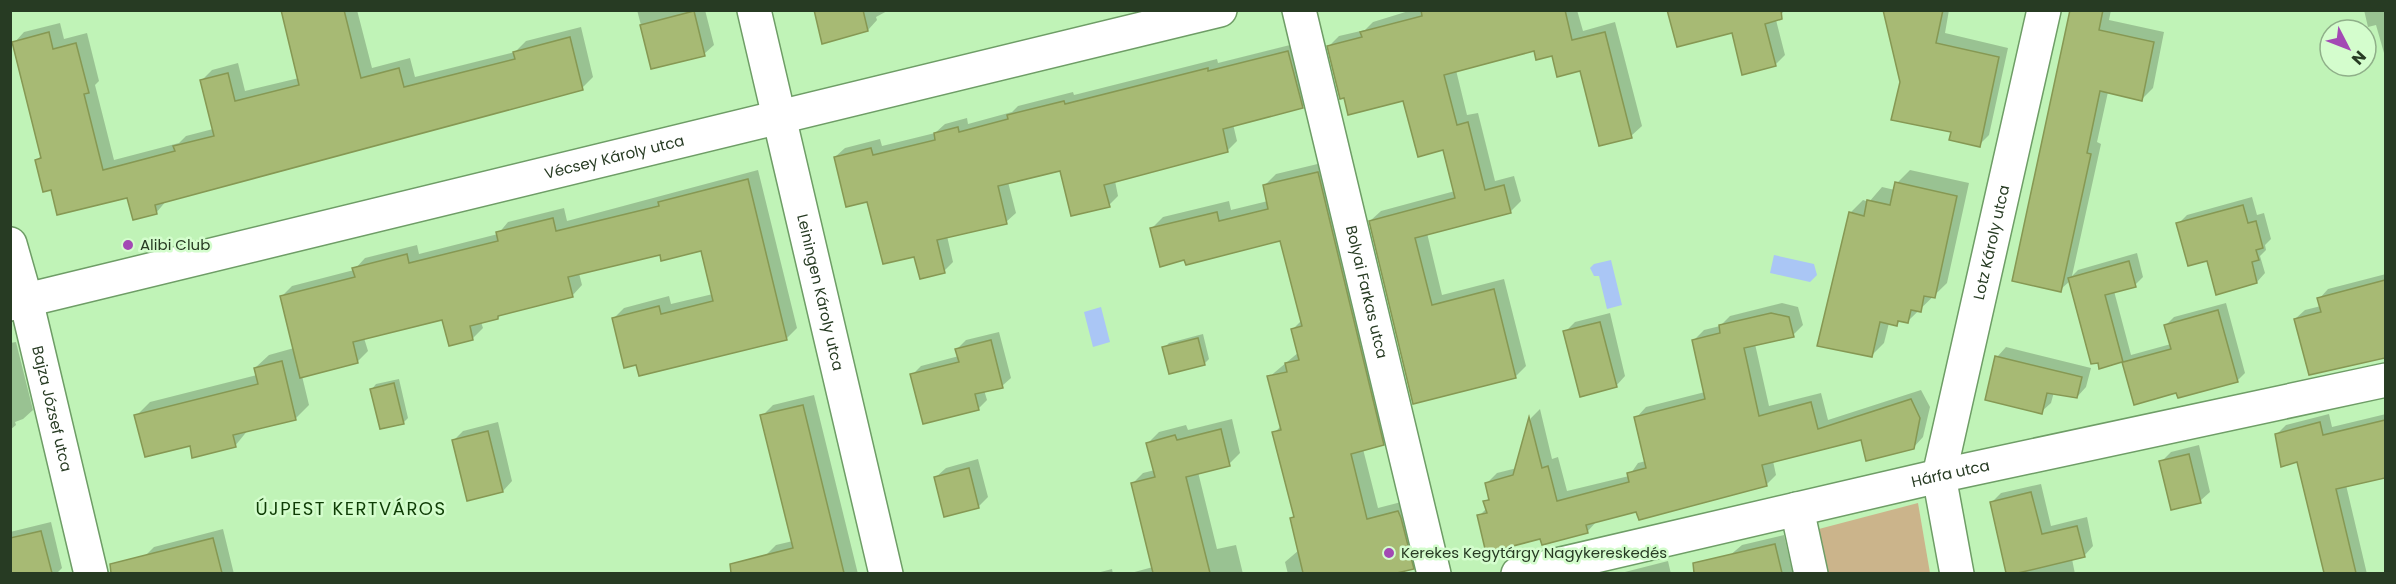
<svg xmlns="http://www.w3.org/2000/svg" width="2396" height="584" viewBox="0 0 2396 584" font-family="Poppins,sans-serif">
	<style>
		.green { fill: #cbb48b }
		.water { fill: #aac6f5 }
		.shadow { fill: #0003 }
		.building { fill: #a7ba74; stroke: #869853; stroke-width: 1.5 }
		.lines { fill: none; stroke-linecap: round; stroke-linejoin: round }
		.minor-casing { stroke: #6e9d66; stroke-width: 36 }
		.tertiary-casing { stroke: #6e9d66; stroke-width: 36 }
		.minor { stroke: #fff; stroke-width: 33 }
		.tertiary { stroke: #fff; stroke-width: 33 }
		.poi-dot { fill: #a349b4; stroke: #d4fdcd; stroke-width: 2 }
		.labels { text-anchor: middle; stroke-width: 5; stroke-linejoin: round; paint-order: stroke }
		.street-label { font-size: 15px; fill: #273b23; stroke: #d4fdcd }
		.poi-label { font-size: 15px; fill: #273b23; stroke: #d4fdcd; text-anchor: start }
		.quarter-label { font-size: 18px; letter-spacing: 1.5px; fill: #0e3c05; stroke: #d4fdcd }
	</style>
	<rect width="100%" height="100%" fill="#c0f3b7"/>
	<path class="green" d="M1918 503 1930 573H1824L1815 530Z"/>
	<path class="water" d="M1774 255 1814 264 1817 275 1810 282 1770 273Z
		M1611 260 1622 305 1607 309 1599 276H1594L1590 268 1594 264Z
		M1101 307 1110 342 1093 347 1084 312Z"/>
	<path class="shadow" d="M286 10H357L372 68 410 58 415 77 515 52 526 41 581 27 593 77 582 88 167 200 156 213 128 196 52 188 37 160 41 156 14 43 24 32 60 23 64 39 87 33 99 81 95 85 114 160 179 143 186 136 213 129 201 81 212 70 238 63 245 91 299 78Z
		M637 10H705L714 45 704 54 652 67Z
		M815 10H889L876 17 877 20 868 30Z
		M1412 10H1577L1583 31 1615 22 1642 126 1631 136 1581 69 1553 54 1535 49 1456 70 1467 115 1478 113 1495 181 1514 176 1521 201 1510 212 1427 233 1442 295 1504 279 1526 366 1516 376 1414 403 1370 221 1381 211 1455 191 1444 148 1404 99 1329 46 1339 36 1365 30 1373 22Z
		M1669 10H1785L1776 20 1785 55 1775 65 1733 31Z
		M1885 10H1949L1945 33 2008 48 1989 135 1979 145 1953 131 1901 82Z
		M2072 10H2111L2109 20 2164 32 2153 88 2142 99 2108 92 2097 142 2101 144 2072 276 2078 270 2137 253 2143 277 2135 285 2114 291 2131 355 2171 344 2166 325 2174 317 2226 303 2245 373 2237 381 2177 391 2135 403 2123 361 2100 367 2071 280 2060 290Z
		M2364 10H2386V60L2376 25 2368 27Z
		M1298 43 1312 98 1302 107 1233 124 1237 141 1228 150 1115 181 1118 196 1109 205 1061 169 1008 182 1016 213 1006 222 947 236 953 262 944 271 916 255 868 200 835 157 845 148 880 139 882 146 935 133 945 124 967 118 968 124 1012 112 1018 106 1073 92 1074 95 1217 59 1218 63Z
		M1330 161 1395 432 1383 444 1363 449 1378 508 1409 500 1424 556 1413 568 1391 574H1288L1285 562 1299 550 1291 519 1295 515 1274 433 1281 426 1269 377 1299 352 1293 329 1302 320 1281 239 1186 258 1151 229 1163 217 1229 201 1231 210 1268 201 1264 186 1276 174Z
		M758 170 797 328 787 338 638 363 614 318 624 308 669 296 671 304 713 294 702 249 661 253 579 273 582 285 572 296 502 313 498 318 481 322 483 328 472 339 444 318 364 338 368 351 357 362 302 376 309 405 296 418 248 430 235 446 191 444 136 416 150 402 257 375 255 368 269 355 294 348 282 296 292 286 354 270 365 258 417 245 419 254 498 234 508 222 564 208 567 221Z
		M1910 170 1969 183 1947 283 1908 321 1901 320 1896 325 1889 323 1884 343 1871 356 1850 213 1863 200 1869 202 1882 187 1895 190 1897 183Z
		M2252 197 2257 215 2264 213 2271 239 2265 245 2266 250 2260 256 2265 273 2257 282 2208 259 2178 224 2187 215Z
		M2386 274V356L2310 373 2295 319 2305 310 2321 306 2319 299 2328 289Z
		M1782 303 1798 307 1803 325 1793 335 1755 344 1769 406 1821 393 1828 420 1921 390 1930 407 1923 437 1913 448 1862 439 1773 461 1776 475 1766 485 1637 510 1597 521 1587 532 1541 537 1479 516 1487 508 1485 502 1490 497 1487 483 1497 473 1517 468 1531 418 1540 409 1552 459 1558 457 1567 491 1629 476 1638 463 1646 461 1636 418 1646 407 1705 392 1694 340 1704 330 1720 326 1730 316Z
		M1610 313 1625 376 1616 386 1565 332 1575 322Z
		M999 332 1011 378 1002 386 984 390 987 400 978 409 912 375 921 366 959 356 957 349 966 340Z
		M1203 334 1209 359 1204 364 1164 348 1169 343Z
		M16 342 33 410 23 419 15 422 16 425 10 430V343Z
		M2006 347 2091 368 2086 387 2077 397 2054 392 2051 403 2041 412 1997 357Z
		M399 379 408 418 404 422 372 389 376 384Z
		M814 395 858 574H769L765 556 776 545 793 541 762 416 773 405Z
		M2329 414 2332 427 2386 414V477L2346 485 2367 574H2325L2299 460 2277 434 2286 425Z
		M1232 419 1240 453 1229 464 1198 472 1217 549 1236 545 1243 574H1127L1153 567 1132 484 1143 473 1155 470 1148 443 1159 432 1186 425 1188 430Z
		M498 422 512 481 503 491 454 440 463 431Z
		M2199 445 2210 492 2200 501 2161 462 2171 452Z
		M978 459 988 497 978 507 936 477 946 468Z
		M2041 484 2051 526 2087 517 2093 546 2084 556 2072 559 2075 574H2008L1991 503 2001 493Z
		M51 522 62 568 56 574H10V532Z
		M223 529 234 574H149L145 556 154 547Z
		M1784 535 1793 574H1717L1715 568 1742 545Z
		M1668 561 1671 574H1617Z
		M1112 569 1113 574H1093Z"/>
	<path class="building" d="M281 10H344L361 78 399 68 404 87 515 59 513 52 570 37 583 90 155 205 157 214 133 220 127 198 57 215 51 190 43 192 35 160 41 158 12 42 49 32 53 49 76 43 89 93 84 94 103 170 175 151 173 146 214 136 200 80 228 73 235 101 299 85Z
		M814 10H863L868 31 822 44Z
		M1421 10H1565L1572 40 1605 32 1632 138 1599 146 1580 71 1557 77 1552 56 1536 60 1534 51 1444 75 1457 125 1468 122 1485 190 1504 185 1511 213 1415 238 1432 305 1494 289 1516 378 1413 404 1369 221 1455 198 1443 150 1418 157 1403 101 1348 115 1344 98 1340 99 1327 46 1362 37 1360 32 1422 16Z
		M1667 10H1781L1782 19 1765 24 1776 66 1742 75 1732 33 1677 47Z
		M1883 10H1943L1936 43 1999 57 1980 147 1949 140 1951 132 1891 120 1900 82Z
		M2070 10H2103L2099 30 2154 42 2142 101 2100 91 2087 153 2091 154 2061 292 2012 281Z
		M694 11 705 56 651 69 640 25Z
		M1288 51 1303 108 1223 129 1228 152 1104 185 1110 207 1071 216 1060 171 998 186 1007 224 937 240 945 273 920 279 914 257 883 264 867 202 846 207 834 157 871 148 873 155 935 140 934 133 958 127 959 132 1008 119 1007 115 1064 101 1065 104 1208 68V71Z
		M1318 172 1384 445 1351 454 1367 519 1398 511 1401 518 1414 569 1397 573H1303L1290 518 1294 517 1272 432 1281 430 1267 376 1287 372 1285 363 1299 360 1291 329 1302 326 1280 241 1186 265 1184 260 1160 267 1150 228 1217 212 1219 221 1268 209 1263 185Z
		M748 179 787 340 639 376 636 365 624 368 612 318 659 306 661 314 713 301 701 251 661 261 660 255 568 277 573 297 498 316V319L470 326 473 340 449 346 442 320 353 342 358 363 300 378 280 296 355 277 352 268 407 254 409 263 498 241 496 232 553 218 556 231 659 206 658 202Z
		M1895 182 1957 196 1935 298 1924 296 1921 312 1911 310 1908 323 1898 321 1897 326 1880 322 1872 357 1817 346 1849 212 1864 216 1867 200 1890 205Z
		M2243 205 2248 223 2256 221 2263 248 2256 250 2259 260 2252 262 2257 283 2216 295 2207 261 2188 266 2176 223Z
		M2129 261 2136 287 2105 295 2123 362 2171 349 2164 325 2218 310 2238 382 2178 398 2176 393 2134 405 2122 362 2099 369 2098 363 2091 364 2068 278Z
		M2385 280V358L2309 375 2294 319 2321 312 2317 298Z
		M1771 313 1789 317 1794 337 1744 348 1759 416 1811 402 1818 429 1911 399 1920 418 1914 449 1866 461 1861 440 1762 465 1767 486 1639 520 1636 512 1586 525 1588 533 1542 545 1540 539 1486 553 1477 515 1487 513 1483 501 1489 500 1485 483 1513 475 1529 417 1542 468 1548 466 1557 501 1629 482 1627 473 1646 468 1634 417 1705 399 1692 340 1720 333 1719 325Z
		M1600 322 1617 387 1580 397 1563 331Z
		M1198 338 1205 365 1169 374 1162 347Z
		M991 340 1003 388 975 394 979 410 923 424 910 374 959 362 955 349Z
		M1995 356 2082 377 2077 398 2047 393 2042 414 1985 400Z
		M282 361 296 420 233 435 236 447 192 458 190 446 145 457 134 415 258 384 254 368Z
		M394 383 404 424 380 429 370 389Z
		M803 405 844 573H731L730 564 793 548 760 415Z
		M2385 420V478L2336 489 2356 573H2324L2297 462 2281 467 2275 434 2320 422 2323 435Z
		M1221 429 1230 466 1186 477 1210 573H1153L1131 483 1155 477 1146 443 1175 435 1177 440Z
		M488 431 503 492 467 501 452 440Z
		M2189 454 2201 503 2171 510 2159 461Z
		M969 468 979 508 944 517 934 477Z
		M2031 492 2042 534 2077 526 2085 557 2018 573H2006L1990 502Z
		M41 531 52 573H10V538Z
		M213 538 222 573H111L110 564Z
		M1775 544 1782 573H1694L1693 563Z"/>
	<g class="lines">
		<defs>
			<g id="minor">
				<path id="s1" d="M1299 10 1434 574"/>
				<path id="s2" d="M10 244 26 300 91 574"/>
				<path id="s3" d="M10 304 1220 10"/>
				<path d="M1797 509 1811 574"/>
				<path id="s4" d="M1518 574 1939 476 2386 380"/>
				<path id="s5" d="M1957 574 1939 476 2044 10"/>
			</g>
			<g id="tertiary">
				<path id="s6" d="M754 10 886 574"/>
			</g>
		</defs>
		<use href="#minor" class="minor-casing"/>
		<use href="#tertiary" class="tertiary-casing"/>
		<use href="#minor" class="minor"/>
		<use href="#tertiary" class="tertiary"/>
	</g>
	<g class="poi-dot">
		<circle cx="128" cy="245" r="6"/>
		<circle cx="1389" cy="553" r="6"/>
	</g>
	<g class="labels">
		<g class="street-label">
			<text dy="5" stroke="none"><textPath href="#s3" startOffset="622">Vécsey Károly utca</textPath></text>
			<text dy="5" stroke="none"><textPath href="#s5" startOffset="339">Lotz Károly utca</textPath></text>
			<text dy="5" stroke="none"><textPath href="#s6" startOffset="290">Leiningen Károly utca</textPath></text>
			<text dy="5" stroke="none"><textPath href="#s1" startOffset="290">Bolyai Farkas utca</textPath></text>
			<text dy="5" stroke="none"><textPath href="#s2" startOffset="170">Bajza József utca</textPath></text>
			<text dy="5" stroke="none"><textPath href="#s4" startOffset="444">Hárfa utca</textPath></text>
		</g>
		<g class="poi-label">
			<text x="140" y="250">Alibi Club</text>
			<text x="1401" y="558">Kerekes Kegytárgy Nagykereskedés</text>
		</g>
		<g class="quarter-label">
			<text x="351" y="515">ÚJPEST KERTVÁROS</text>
		</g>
	</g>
	<rect width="2396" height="584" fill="none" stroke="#273b23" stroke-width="24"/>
	<g transform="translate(2348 48) rotate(132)"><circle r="28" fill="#d4fdcd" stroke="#8faf89" stroke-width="1.5"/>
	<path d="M0-4.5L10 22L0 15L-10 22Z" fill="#a349b4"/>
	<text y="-9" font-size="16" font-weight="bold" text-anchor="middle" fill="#273b23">N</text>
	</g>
</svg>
